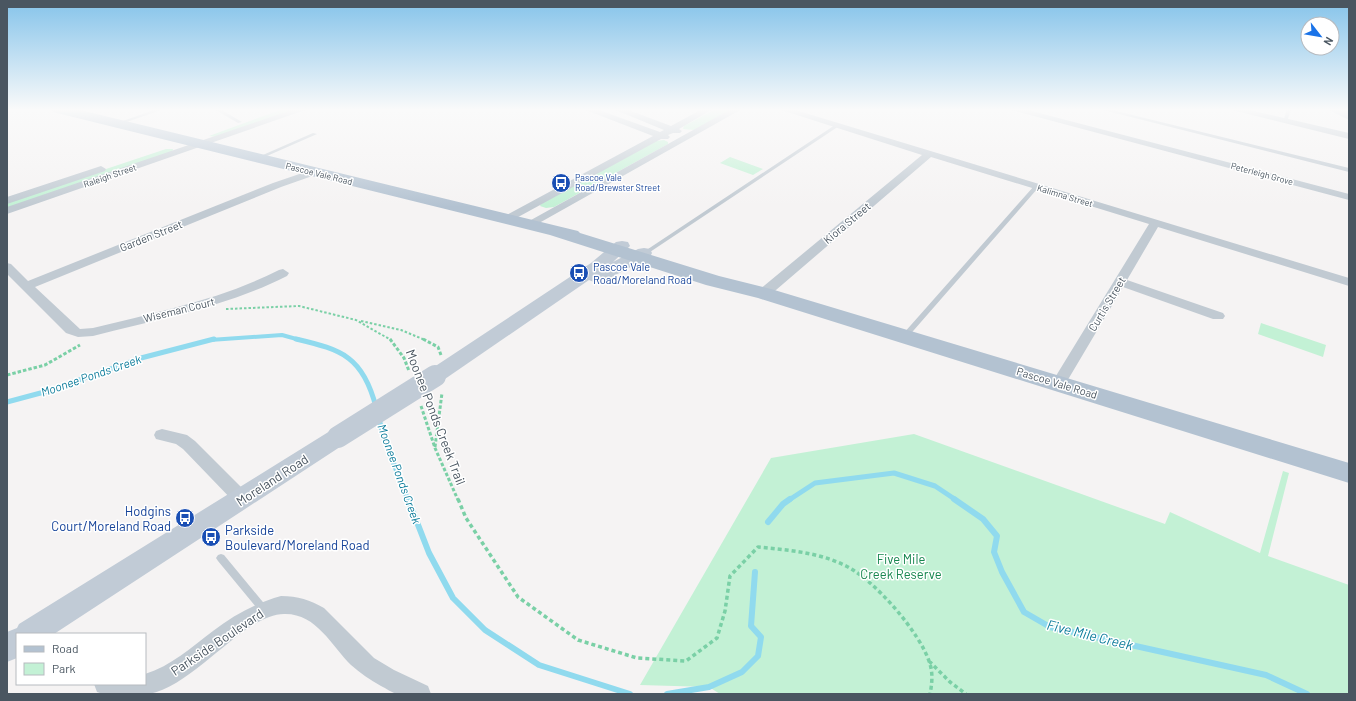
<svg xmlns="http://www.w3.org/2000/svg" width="1356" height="701" viewBox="0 0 1356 701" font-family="Barlow,sans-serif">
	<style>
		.green { fill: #c3f1d5 }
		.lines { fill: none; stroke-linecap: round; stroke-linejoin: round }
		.stream-far2 { stroke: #90daee; stroke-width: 4 }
		.stream-far1 { stroke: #90daee; stroke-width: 5 }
		.stream { stroke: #90daee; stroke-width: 6 }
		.path-far2 { stroke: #7ad0a6; stroke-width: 2; stroke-dasharray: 2.5 2; stroke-linecap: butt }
		.path-far1 { stroke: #7ad0a6; stroke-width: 3; stroke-dasharray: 3.5 2; stroke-linecap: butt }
		.path { stroke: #7ad0a6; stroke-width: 3.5; stroke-dasharray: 4 3; stroke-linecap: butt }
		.lane { fill: #c1cad2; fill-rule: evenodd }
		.street { fill: #c1cad2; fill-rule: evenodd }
		.secondary { fill: #c1cbd6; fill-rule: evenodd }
		.primary { fill: #b3c2d1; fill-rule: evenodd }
		.secondary-bridge { stroke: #c1cbd6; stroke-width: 22 }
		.labels { text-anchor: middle; stroke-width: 3; stroke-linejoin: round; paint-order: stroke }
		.far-street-label { font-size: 9px; fill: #4a5661; stroke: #fff }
		.far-transit-label { font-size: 9px; fill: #164399; stroke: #fff; text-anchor: start }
		.street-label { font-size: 11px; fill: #4a5661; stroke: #fff }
		.transit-label { font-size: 11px; fill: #164399; stroke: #fff; text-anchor: start }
		.water-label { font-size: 12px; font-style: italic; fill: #0c7c9b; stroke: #fff }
		.near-street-label { font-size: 13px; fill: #4a5661; stroke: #fff }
		.near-transit-label { font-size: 13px; fill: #164399; stroke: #fff; text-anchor: end }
		.near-park-label { font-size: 13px; fill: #17864f; stroke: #fff }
		.near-water-label { font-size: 14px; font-style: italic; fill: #0c7c9b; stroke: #fff }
	</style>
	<rect width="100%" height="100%" fill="#f5f3f3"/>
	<path class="green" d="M283 109 292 110 217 137 209 136Z
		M716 109H732L695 130 683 129 684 126Z
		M664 140 668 142V144L554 207 546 208 540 206 541 204 656 141Z
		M166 149H173L172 153 7 209V202Z
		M730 157 763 169 753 175 720 163Z
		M1261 323 1326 345 1323 357 1258 334Z
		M914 434 1165 524 1170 512 1260 553 1283 471 1289 473 1268 556 1349 585V694H720L709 687 640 685 771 458Z"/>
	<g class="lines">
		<path class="stream-far2" d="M210 340 282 335 300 340"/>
		<path class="stream-far1" d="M296 339C343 350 363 357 376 407
			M7 402 48 391 141 358 214 339
			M379 418 383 436 408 500
			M789 500 815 483 894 473 935 486 956 500"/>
		<path class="stream" d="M408 499 429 553 453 598 485 630 539 665 630 694
			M954 499 983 519 997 536 994 552 1002 572 1024 612 1050 627 1266 675 1307 694
			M768 522 783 504 790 499
			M667 694 709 687 742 672 758 656 761 637 751 626 755 572"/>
		<path class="path-far2" d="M226 309 299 306 356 320 391 340
			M361 321 401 330 425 340"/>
		<path class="path-far1" d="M390 339 404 358 409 371
			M423 339 438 347 441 355
			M7 375 45 365 80 345
			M421 406 435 448 458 500
			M435 447 442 393"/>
		<path class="path" d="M458 499 466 518 518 597 578 640 637 658 686 661 717 638 725 611 730 576 758 547C787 550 817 552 844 565 873 578 921 633 930 664 933 674 932 684 930 694
			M929 661 950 682 966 694"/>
		<path class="lane" d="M157 109H164L118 125 114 124Z
			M214 109H220L242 122 238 123Z
			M1099 109H1108L1349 168V172Z
			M1287 109H1291L1287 122 1285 123 1283 122Z
			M835 125 839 126 647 254H643L642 253Z
			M313 133 317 134 260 159 256 158Z
			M1036 185 1038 186V188L907 338H903L902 336 903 334 1034 186Z
			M221 554 224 555 267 607 269 610 267 613 264 615 261 613 218 561 216 558 218 555Z"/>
		<path class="street" d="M294 109H308L7 214V207Z
			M583 109H596L660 132 664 130 613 109H626L671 126 702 109H713L679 129 682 131 680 133H673L668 135 670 137 668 139H661L509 222H501L499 220 501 218 653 136Z
			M731 109H742L532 227 528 228 522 225Z
			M778 109H792L1349 278V286L1158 227 1127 280 1223 313 1225 316 1223 319H1213L1123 287 1063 388 1058 389 1053 388 1051 384 1149 224 931 157 769 296H759L758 293 759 290 922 155Z
			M1008 109H1024L1349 194V200Z
			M1228 109H1245L1349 133V139Z
			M101 166 106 169 105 171 7 204V197Z
			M314 169 319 172 318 174 281 187 35 287 80 329 93 328C157 312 220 300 279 270L283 269 289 273 287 276C226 307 159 319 93 336L78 337 66 333 7 274V263L11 264 28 281 273 183Z
			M162 429 187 435 195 441 248 494 251 499 248 504 242 506 236 504 183 449 176 444 156 439 154 435 156 431Z
			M281 596C298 596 310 600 324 608L374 658 394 670 428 686 431 694C420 694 407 696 397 694 392 693 386 688 381 686 370 680 360 673 351 665 331 645 316 613 284 614 243 615 196 685 149 694 135 697 118 694 103 694L97 692 94 684H145V674C171 666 192 647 213 631 234 615 256 603 281 596Z"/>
		<path class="secondary" d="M1327 109H1344L1349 111V120Z
			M622 241 628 242 630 246 613 262 638 249 644 248 650 249 652 253 650 257 602 282 596 283 589 280 442 381 435 383 428 381 425 376 428 371 591 263 616 242Z
			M338 429 346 431 349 437 346 443 54 634H17V658L7 662V632L17 628 19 624 330 431Z"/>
		<path class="primary" d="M51 109H76L578 231 580 233 719 276 771 289 1349 463V483L758 298 706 285 550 235 53 112Z"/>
		<path class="secondary-bridge" d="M338 437 435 376"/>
	</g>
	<linearGradient id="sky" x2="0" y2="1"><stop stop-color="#85c3ea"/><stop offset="0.53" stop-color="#fafafa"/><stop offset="1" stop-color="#fafafa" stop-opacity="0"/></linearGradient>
	<rect width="1356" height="207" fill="url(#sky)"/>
	<defs>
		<symbol id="bus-disc" viewBox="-11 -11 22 22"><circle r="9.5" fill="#1a4fb4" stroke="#fff"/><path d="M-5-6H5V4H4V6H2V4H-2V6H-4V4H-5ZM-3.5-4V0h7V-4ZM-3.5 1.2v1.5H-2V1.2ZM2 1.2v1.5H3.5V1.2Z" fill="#fff"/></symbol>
	</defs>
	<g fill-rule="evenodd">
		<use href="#bus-disc" x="550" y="172" width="22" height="22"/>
		<use href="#bus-disc" x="568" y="262" width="22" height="22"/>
		<use href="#bus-disc" x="174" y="507" width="22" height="22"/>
		<use href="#bus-disc" x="200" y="526" width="22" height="22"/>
	</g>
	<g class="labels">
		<g class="far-street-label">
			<text transform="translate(319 174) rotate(14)" y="3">Pascoe Vale Road</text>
			<text transform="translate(1262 174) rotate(15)" y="3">Peterleigh Grove</text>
			<text transform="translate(110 176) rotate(-19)" y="3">Raleigh Street</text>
			<text transform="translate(1065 196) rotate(17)" y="3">Kalimna Street</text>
		</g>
		<g class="far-transit-label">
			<text x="575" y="181">Pascoe Vale<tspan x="575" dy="10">Road/Brewster Street</tspan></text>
		</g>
		<g class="street-label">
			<text transform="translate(847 223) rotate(-40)" y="4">Kiora Street</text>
			<text transform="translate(151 236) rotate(-22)" y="4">Garden Street</text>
			<text transform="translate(1107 304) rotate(-59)" y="4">Curtis Street</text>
			<text transform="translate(179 310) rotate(-14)" y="4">Wiseman Court</text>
			<text transform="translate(1057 383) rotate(17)" y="4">Pascoe Vale Road</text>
		</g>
		<g class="transit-label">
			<text x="593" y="271">Pascoe Vale<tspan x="593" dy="13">Road/Moreland Road</tspan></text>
		</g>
		<g class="water-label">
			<text transform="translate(91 376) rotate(-19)" y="4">Moonee Ponds Creek</text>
			<text transform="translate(399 474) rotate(70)" y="4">Moonee Ponds Creek</text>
		</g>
		<g class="near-street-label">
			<text transform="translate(436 417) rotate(69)" y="5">Moonee Ponds Creek Trail</text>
			<text transform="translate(272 480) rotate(-33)" y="5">Moreland Road</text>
			<text transform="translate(217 642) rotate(-34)" y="5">Parkside Boulevard</text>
		</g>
		<g class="near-transit-label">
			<text x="171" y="516">Hodgins<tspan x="171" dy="15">Court/Moreland Road</tspan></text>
			<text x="225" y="535" text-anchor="start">Parkside<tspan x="225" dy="15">Boulevard/Moreland Road</tspan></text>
		</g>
		<g class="near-park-label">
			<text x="901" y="564">Five Mile<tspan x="901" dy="15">Creek Reserve</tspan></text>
		</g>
		<g class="near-water-label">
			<text transform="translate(1090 635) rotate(14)" y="5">Five Mile Creek</text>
		</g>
	</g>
	<rect width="1356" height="701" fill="none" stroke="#4a5661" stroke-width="16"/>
	<rect x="16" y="633" width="130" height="52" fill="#ffffff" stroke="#b7bbc0"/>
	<rect x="24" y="646" width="20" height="6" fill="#b3c2d1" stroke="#b7bbc0"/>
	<text x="52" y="653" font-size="12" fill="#4a5661">Road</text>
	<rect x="24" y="663" width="20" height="12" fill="#c3f1d5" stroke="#b7bbc0"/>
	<text x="52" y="673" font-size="12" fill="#4a5661">Park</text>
	<g transform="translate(1320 36) rotate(121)"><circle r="19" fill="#ffffff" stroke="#b7bbc0"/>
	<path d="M0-3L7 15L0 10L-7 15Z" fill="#1a73e8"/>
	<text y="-6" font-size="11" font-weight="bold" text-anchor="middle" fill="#4a5661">N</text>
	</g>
</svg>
